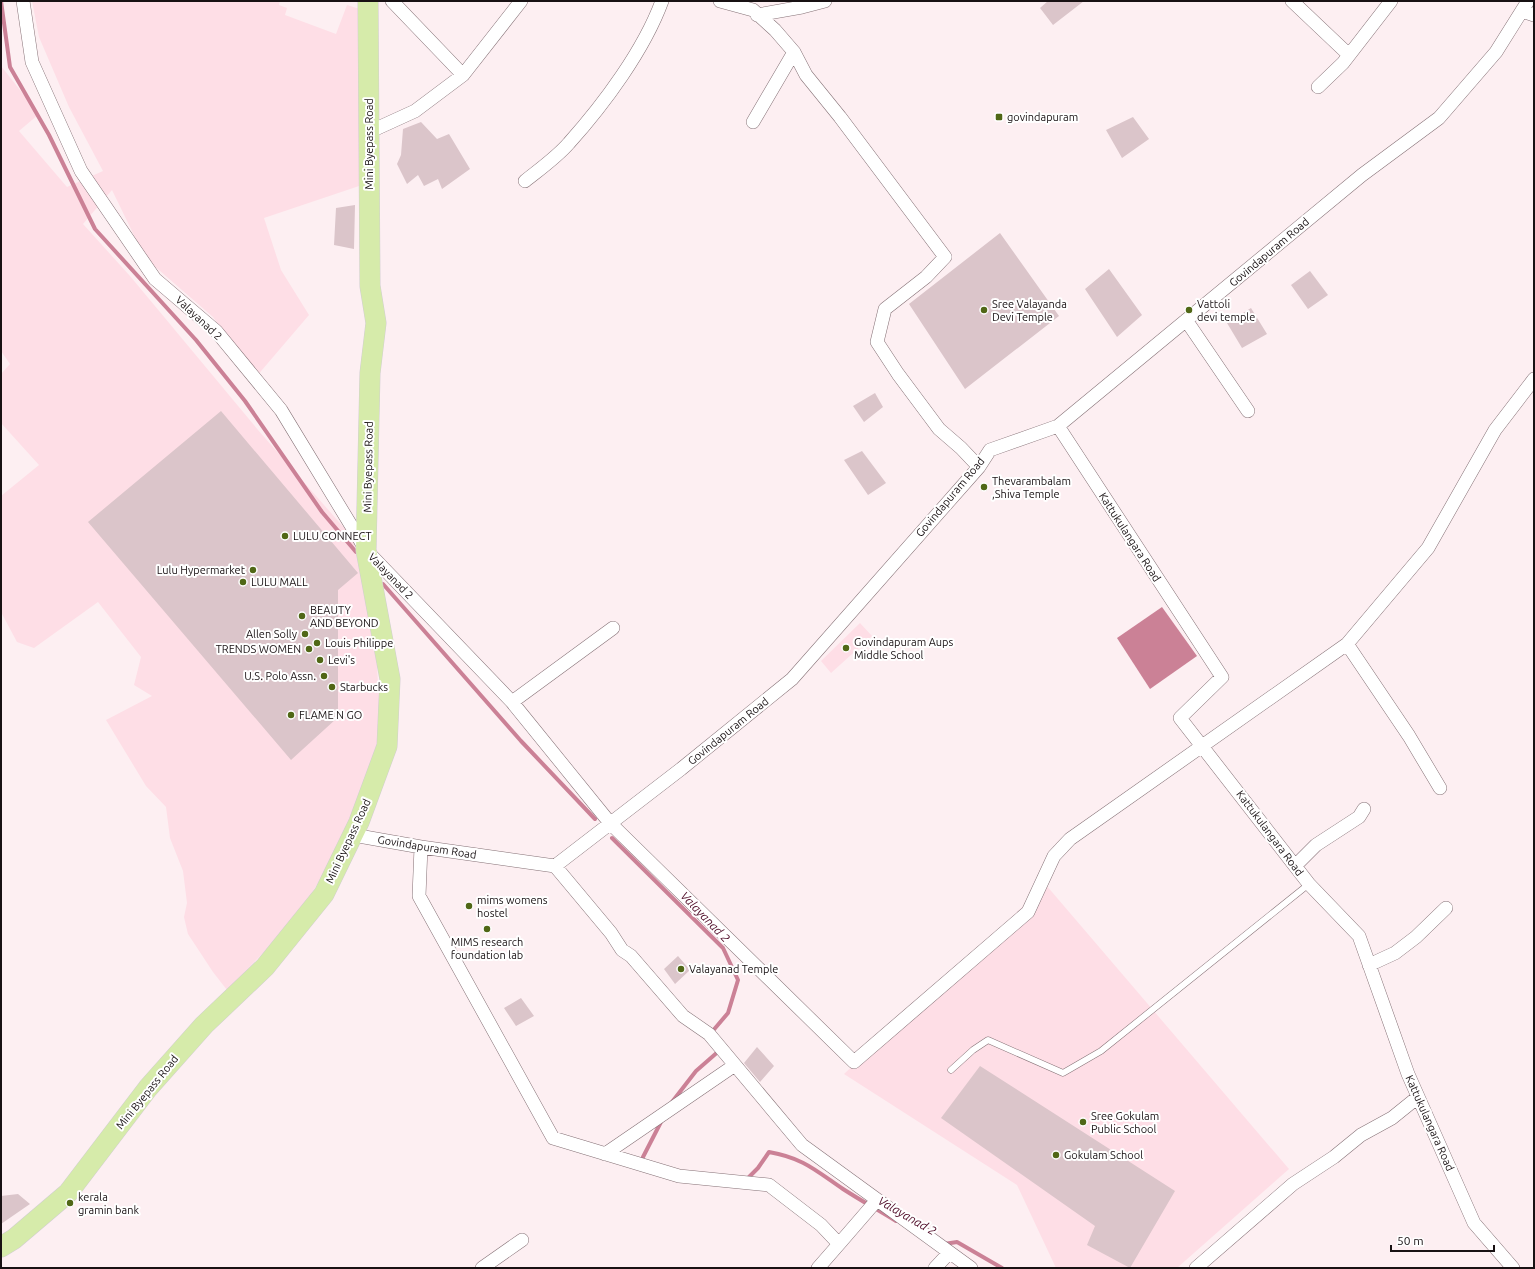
<svg xmlns="http://www.w3.org/2000/svg" width="1535" height="1269" viewBox="0 0 1535 1269" font-family="Ubuntu,sans-serif">
	<style>
		.built { fill: #fedee6 }
		.water { fill: #cb8196 }
		.lines { fill: none; stroke-linecap: round; stroke-linejoin: round }
		.stream { stroke: #cb8196; stroke-width: 4 }
		.building { fill: #dbc5ca }
		.service-casing { stroke: #857176; stroke-width: 7 }
		.minor-casing { stroke: #857176; stroke-width: 14 }
		.primary-casing { stroke: #d1cfd0; stroke-width: 21 }
		.service { stroke: #fff; stroke-width: 6 }
		.minor { stroke: #fff; stroke-width: 13 }
		.primary { stroke: #d6ebaa; stroke-width: 20 }
		.poi-dot { fill: #506716; stroke: #fff; stroke-width: 1.5 }
		.labels { text-anchor: middle; stroke-width: 4; stroke-linejoin: round; paint-order: stroke }
		.poi-label { font-size: 11px; fill: #181113; stroke: #fff; text-anchor: start }
		.street-label { font-size: 11px; fill: #181113; stroke: #fff }
		.water-label { font-size: 12px; font-style: italic; fill: #4e0b27; stroke: #fff }
	</style>
	<rect width="100%" height="100%" fill="#fdeff2"/>
	<path class="built" d="M32 1H280L279 5 287 8 285 15 336 34 347 5 363 10 365 184 264 218 281 270 309 315 256 377 213 317 152 264H148L112 190 83 224 130 276 258 430 361 547 376 651 381 730 354 821 298 917 227 990 213 972 188 934 184 917 187 903 183 871 170 838 166 807 146 786 106 720 152 696 134 685 141 657 98 602 34 648 17 642 1 612V496L39 465 1 423V374L10 364 1 351V66L39 114 19 131 67 187 103 171 69 107 39 37Z
		M860 623 872 636 831 673 821 661Z
		M1046 885 1289 1169 1177 1268H1056L1017 1185 844 1074Z"/>
	<path class="water" d="M1162 607 1197 656 1150 689 1117 638Z"/>
	<g class="lines">
		<path class="stream" d="M1 1 10 67 49 135 95 229 196 340 245 401 322 512 356 552
			M383 584 521 741 595 819
			M612 838 723 948 738 980 728 1013 711 1033
			M672 1102 696 1071 720 1050
			M643 1157 662 1120
			M746 1180 758 1168 769 1152C803 1158 815 1170 843 1189 860 1200 878 1210 896 1221
			M944 1244 957 1242 1002 1268"/>
	</g>
	<path class="building" d="M1048 1H1084L1053 25 1040 8Z
		M1133 117 1149 139 1122 158 1106 130Z
		M421 122 437 139 449 134 470 169 442 189 438 179 424 186 418 175 407 184 397 164 401 155 403 129Z
		M355 205 354 249 334 245 336 208Z
		M1000 233 1059 316 965 389 909 304Z
		M1109 269 1142 315 1117 337 1085 289Z
		M1310 271 1328 295 1308 309 1291 285Z
		M1251 308 1267 334 1242 348 1227 323Z
		M875 393 883 407 864 422 853 406Z
		M221 411 358 573 338 590V714L336 719 291 760 88 522Z
		M862 451 886 483 868 495 844 460Z
		M678 956 690 970 675 984 664 969Z
		M521 998 534 1016 516 1026 504 1008Z
		M757 1047 774 1066 760 1082 744 1063Z
		M980 1066 1175 1191 1130 1268 1087 1245 1095 1226 941 1118Z
		M18 1194 30 1204 1 1224V1196Z"/>
	<g class="lines">
		<defs>
			<path id="service" d="M951 1070 973 1050 988 1040 1063 1073 1101 1051 1309 884"/>
			<path id="minor" d="M23 1 32 62 81 171 155 279 216 331 281 410 366 550 512 702 610 823 854 1062 1028 912 1054 856 1070 839 1347 644 1428 548 1495 430 1534 379
				M392 1 463 75 521 1
				M720 1 753 10 775 30 794 52 806 75 840 117 945 257 926 277 885 309 877 342 898 374 939 429 961 448 979 467
				M1292 1 1349 55
				M1522 11 1534 15
				M757 15 802 7 825 1
				M1318 87 1343 63 1391 1
				M753 122 794 52
				M369 132 415 111 463 75
				M525 181C540 169 557 157 569 143 604 104 644 50 662 1
				M1186 320 1248 411
				M1058 426 1222 677 1180 718 1309 884 1359 936 1408 1074 1474 1223 1513 1268
				M1347 644 1409 736 1440 788
				M512 702 613 628
				M353 835 421 847 555 866 681 769 792 679 979 467 990 450 1058 426 1362 175 1439 118 1496 52 1528 1
				M421 847 419 896 553 1138 679 1176 769 1185 821 1225 839 1244 818 1268
				M555 866 611 933 622 950 631 956 683 1016 709 1034 802 1145 971 1268
				M1295 866 1316 845 1359 817 1364 809
				M1369 965 1395 953 1416 937 1446 908
				M605 1154 735 1065
				M839 1244 877 1200
				M482 1268 522 1240
				M935 1268 949 1253
				M1196 1268 1293 1184 1334 1157 1361 1135 1392 1118 1418 1097"/>
			<path id="primary" d="M1 1247 14 1239 68 1193 148 1088 204 1025 265 967 324 894 359 822 387 746 390 679 366 550 370 373 376 323 370 286 368 1"/>
		</defs>
		<use href="#service" class="service-casing"/>
		<use href="#minor" class="minor-casing"/>
		<use href="#primary" class="primary-casing"/>
		<use href="#service" class="service"/>
		<use href="#minor" class="minor"/>
		<use href="#primary" class="primary"/>
	</g>
	<g class="poi-dot">
		<rect x="995" y="113" width="8" height="8" rx="2"/>
		<circle cx="984" cy="310" r="4"/>
		<circle cx="1189" cy="310" r="4"/>
		<circle cx="984" cy="487" r="4"/>
		<circle cx="285" cy="536" r="4"/>
		<circle cx="253" cy="570" r="4"/>
		<circle cx="243" cy="582" r="4"/>
		<circle cx="302" cy="616" r="4"/>
		<circle cx="305" cy="634" r="4"/>
		<circle cx="317" cy="643" r="4"/>
		<circle cx="846" cy="648" r="4"/>
		<circle cx="309" cy="649" r="4"/>
		<circle cx="320" cy="660" r="4"/>
		<circle cx="324" cy="676" r="4"/>
		<circle cx="332" cy="687" r="4"/>
		<circle cx="291" cy="715" r="4"/>
		<circle cx="469" cy="906" r="4"/>
		<circle cx="487" cy="929" r="4"/>
		<circle cx="681" cy="969" r="4"/>
		<circle cx="1083" cy="1122" r="4"/>
		<circle cx="1056" cy="1155" r="4"/>
		<circle cx="70" cy="1203" r="4"/>
	</g>
	<g class="labels">
		<g class="poi-label">
			<text x="1007" y="121">govindapuram</text>
			<text x="992" y="308">Sree Valayanda<tspan x="992" dy="13">Devi Temple</tspan></text>
			<text x="1197" y="308">Vattoli<tspan x="1197" dy="13">devi temple</tspan></text>
			<text x="992" y="485">Thevarambalam<tspan x="992" dy="13">,Shiva Temple</tspan></text>
			<text x="293" y="540">LULU CONNECT</text>
			<text x="245" y="574" text-anchor="end">Lulu Hypermarket</text>
			<text x="251" y="586">LULU MALL</text>
			<text x="310" y="614">BEAUTY<tspan x="310" dy="13">AND BEYOND</tspan></text>
			<text x="297" y="638" text-anchor="end">Allen Solly</text>
			<text x="854" y="646">Govindapuram Aups<tspan x="854" dy="13">Middle School</tspan></text>
			<text x="325" y="647">Louis Philippe</text>
			<text x="301" y="653" text-anchor="end">TRENDS WOMEN</text>
			<text x="328" y="664">Levi's</text>
			<text x="316" y="680" text-anchor="end">U.S. Polo Assn.</text>
			<text x="340" y="691">Starbucks</text>
			<text x="299" y="719">FLAME N GO</text>
			<text x="477" y="904">mims womens<tspan x="477" dy="13">hostel</tspan></text>
			<text x="487" y="946" text-anchor="middle">MIMS research<tspan x="487" dy="13">foundation lab</tspan></text>
			<text x="689" y="973">Valayanad Temple</text>
			<text x="1091" y="1120">Sree Gokulam<tspan x="1091" dy="13">Public School</tspan></text>
			<text x="1064" y="1159">Gokulam School</text>
			<text x="78" y="1201">kerala<tspan x="78" dy="13">gramin bank</tspan></text>
		</g>
		<g class="street-label">
			<text transform="translate(369 144) rotate(-90)" y="4">Mini Byepass Road</text>
			<text transform="translate(1269 252) rotate(-40)" y="4">Govindapuram Road</text>
			<text transform="translate(199 318) rotate(43)" y="4">Valayanad 2</text>
			<text transform="translate(368 467) rotate(-89)" y="4">Mini Byepass Road</text>
			<text transform="translate(950 497) rotate(-50)" y="4">Govindapuram Road</text>
			<text transform="translate(1130 537) rotate(57)" y="4">Kattukulangara Road</text>
			<text transform="translate(391 576) rotate(46)" y="4">Valayanad 2</text>
			<text transform="translate(728 731) rotate(-39)" y="4">Govindapuram Road</text>
			<text transform="translate(1270 833) rotate(53)" y="4">Kattukulangara Road</text>
			<text transform="translate(348 841) rotate(-65)" y="4">Mini Byepass Road</text>
			<text transform="translate(427 847) rotate(9)" y="4">Govindapuram Road</text>
			<text transform="translate(147 1092) rotate(-51)" y="4">Mini Byepass Road</text>
			<text transform="translate(1430 1123) rotate(66)" y="4">Kattukulangara Road</text>
		</g>
		<g class="water-label">
			<text transform="translate(705 917) rotate(46)" y="4">Valayanad 2</text>
			<text transform="translate(907 1216) rotate(30)" y="4">Valayanad 2</text>
		</g>
	</g>
	<rect width="1535" height="1269" fill="none" stroke="#181113" stroke-width="4"/>
	<path d="M1391 1245v6h103v-6" fill="none" stroke="#181113" stroke-width="2"/>
	<text x="1397" y="1245" font-size="12" fill="#181113" stroke="#ffffff" stroke-width="3" paint-order="stroke">50 m</text>
</svg>
